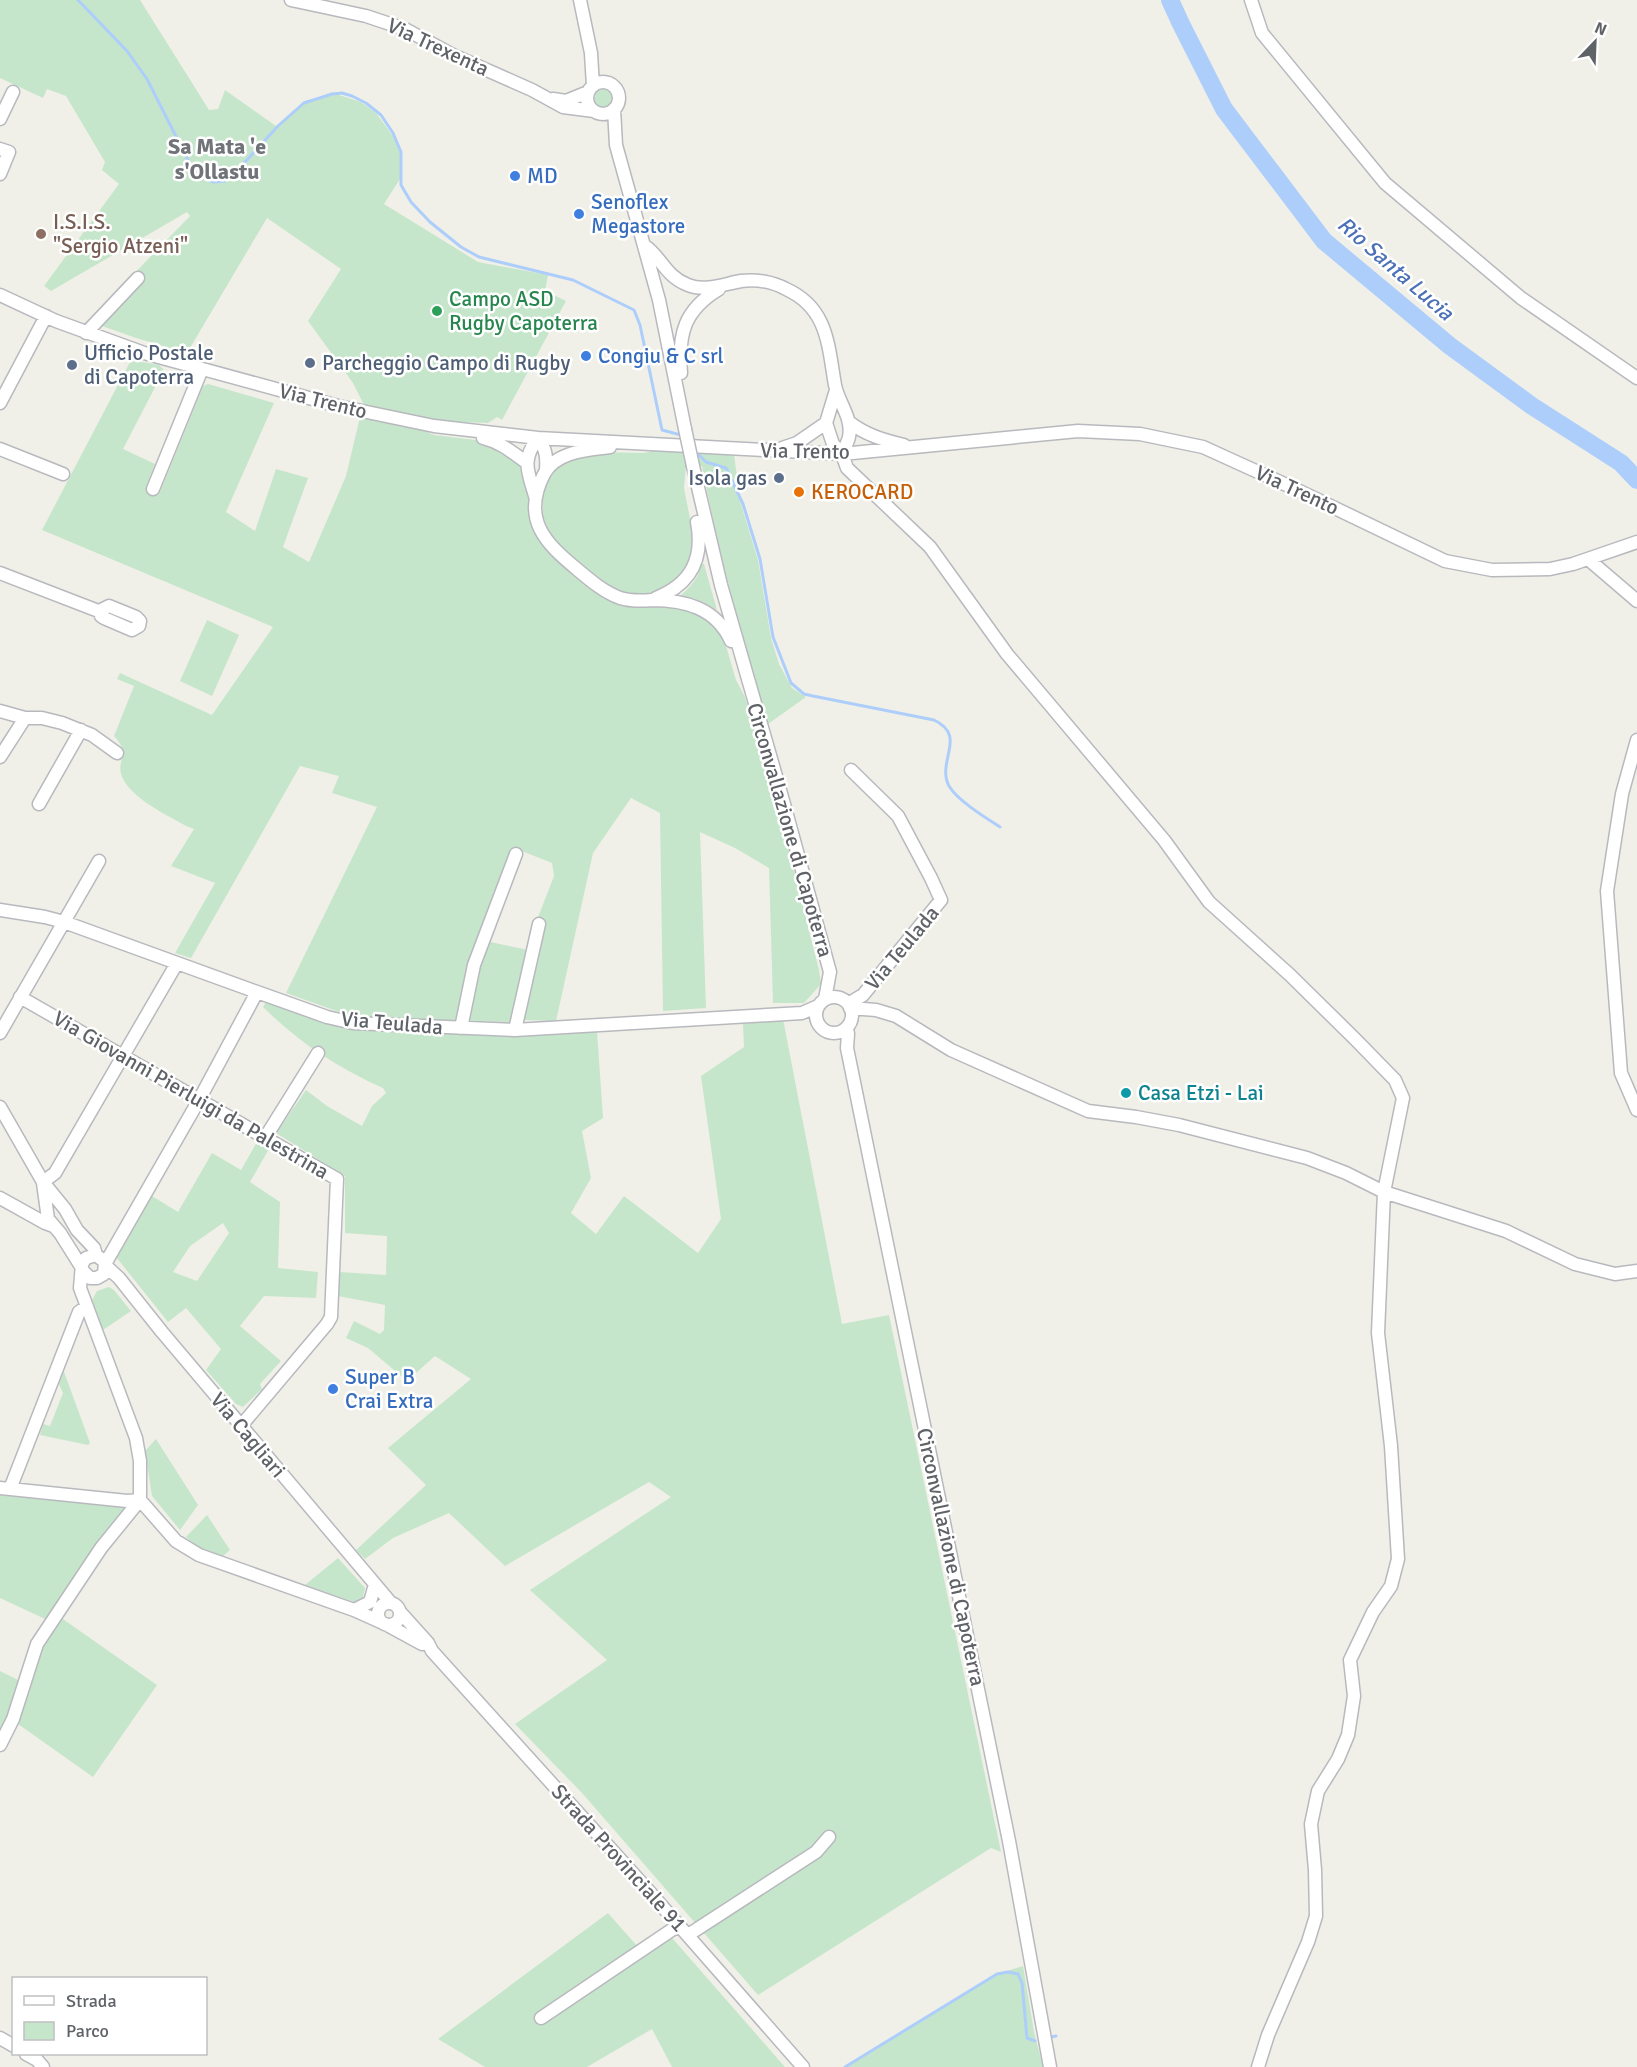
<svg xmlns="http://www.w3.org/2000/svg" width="1637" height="2067" viewBox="0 0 1637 2067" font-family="Signika,sans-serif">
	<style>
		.green { fill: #c6e6cb; fill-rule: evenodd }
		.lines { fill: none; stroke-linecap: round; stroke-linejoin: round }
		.stream { stroke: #adcefb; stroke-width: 3 }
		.river { stroke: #adcefb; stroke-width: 18 }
		.minor-casing { stroke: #b8b9be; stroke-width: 15 }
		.minor { stroke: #fff; stroke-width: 12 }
		.minor-bridge-casing { stroke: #b8b9be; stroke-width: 15; stroke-linecap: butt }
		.minor-bridge { stroke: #fff; stroke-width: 12 }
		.shop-dot { fill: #3f7fe0; stroke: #fff; stroke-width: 2 }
		.education-dot { fill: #8d6e63; stroke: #fff; stroke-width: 2 }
		.leisure-dot { fill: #2e9e5b; stroke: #fff; stroke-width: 2 }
		.service-dot { fill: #5c6f8a; stroke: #fff; stroke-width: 2 }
		.food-dot { fill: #e8710a; stroke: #fff; stroke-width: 2 }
		.culture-dot { fill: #0f9aa8; stroke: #fff; stroke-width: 2 }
		.labels { text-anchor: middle; stroke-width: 5; stroke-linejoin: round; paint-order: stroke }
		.street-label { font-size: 21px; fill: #5f6267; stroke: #fff }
		.shop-label { font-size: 21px; fill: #366cbe; stroke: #fff; text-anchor: start }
		.education-label { font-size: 21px; fill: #785e54; stroke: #fff; text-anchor: start }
		.leisure-label { font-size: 21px; fill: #27864d; stroke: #fff; text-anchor: start }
		.service-label { font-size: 21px; fill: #4e5e75; stroke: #fff; text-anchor: start }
		.food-label { font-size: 21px; fill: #c56008; stroke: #fff; text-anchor: start }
		.culture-label { font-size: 21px; fill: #0d838f; stroke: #fff; text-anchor: start }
		.neighbourhood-label { font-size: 22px; font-weight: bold; fill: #707479; stroke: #fff }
		.water-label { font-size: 22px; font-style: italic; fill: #4c71b7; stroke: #fff }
	</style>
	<rect width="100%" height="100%" fill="#f0f0e8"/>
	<path class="green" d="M0 0H140L209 110 218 109 225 90 276 126 304 101 336 94 361 102 376 113 396 140 401 156 400 179 384 204 478 262 548 275 545 291 566 301 502 420 497 417 488 423 443 421 396 413 364 405 353 383 308 321 341 269 267 218 187 353 136 338 88 321 190 216 187 212 51 291 44 286 119 184 102 170 105 162 66 96 47 89 43 98 0 78Z
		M594 98a9 9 0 1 1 18 0a9 9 0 1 1-18 0Z
		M131 360 159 365 164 370 123 449 155 464 146 487 160 492 203 386 208 384 274 403 226 512 255 531 276 469 308 478 283 547 309 562 346 476 360 417 420 429 434 435 484 441 518 462 527 487 531 521 538 538 548 550 590 588 603 598 620 606 636 608 662 605 684 607 713 622 724 639 736 680 745 697 785 834 819 970 821 984 804 1003H773L769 868 735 848 700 832 706 1008 663 1011 660 813 631 798 593 853 556 1021 524 1020 546 924 537 920 554 876 552 863 514 848 458 1021 382 1020 342 1013 286 993 377 807 332 793 339 776 300 766 191 958 175 953 215 883 171 866 194 829 186 826C167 815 128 797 121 774 117 756 132 756 114 736L134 686 117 679 120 673 212 715 273 627 42 530Z
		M658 450 734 454 740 501 758 560 771 638 779 664 792 688 806 697 768 724C742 639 719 554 702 466H686L684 488 694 539 689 569 668 588 649 595H635L614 590 602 583 560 545 549 531 543 516V486L550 472 559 463 598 452 643 453Z
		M701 564H704L717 610 703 602 681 595C691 586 699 578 701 564Z
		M207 620 239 635 212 696 180 681Z
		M486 941 528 950 512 1022 469 1021Z
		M267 1000 331 1024 363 1030 459 1034 559 1035 597 1031 603 1118 582 1131 591 1178 571 1213 596 1234 624 1196 698 1253 721 1219 701 1076 744 1047 743 1024 783 1019 842 1324 889 1315 1001 1852 991 1848 758 1995 582 1793 515 1724 607 1660 530 1590 671 1497 649 1482 505 1566 449 1513 393 1538 365 1559 356 1550 426 1485 388 1448 471 1379 435 1356 407 1381 368 1348 346 1338 354 1321 380 1334 384 1330 385 1305 338 1296 339 1272 386 1275 387 1236 345 1233V1176L276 1133 306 1090 327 1106 362 1126 372 1106 386 1093 383 1088C338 1068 298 1042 263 1007Z
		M257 1142 269 1149 250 1182 280 1202 278 1268 318 1272 316 1298 264 1296 240 1326 281 1361 260 1384 262 1389 243 1407 236 1404 206 1370 221 1349 186 1308 168 1322 116 1257 152 1196 178 1212 212 1153 241 1170ZM223 1223 229 1233 197 1281 173 1272 190 1246Z
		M109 1287 114 1290 131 1311 103 1330 92 1300 97 1291Z
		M63 1369 90 1443 88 1445 40 1435 43 1424 50 1426 63 1393 58 1382Z
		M156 1439 198 1505 180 1530 152 1496 145 1451Z
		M0 1494 128 1505 45 1619 0 1598Z
		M207 1515 230 1550 223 1556C209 1554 196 1547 186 1537Z
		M338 1558 365 1588 363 1597 354 1602 305 1585Z
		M60 1617 157 1685 93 1777 18 1724 41 1648Z
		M0 1671 20 1681 5 1724 0 1731Z
		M608 1913 639 1948 666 1931 785 2067H672L652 2029 587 2067H485L438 2039Z
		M1023 1966 1034 2032 1043 2067H843L870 2053 997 1974Z"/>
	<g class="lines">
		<path class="stream" d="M78 0 127 51 147 79 193 170 204 178 213 182 225 181 234 174 278 126 304 103 332 94 342 93 352 96 366 103 381 115 393 133 401 152V185L411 202 430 222 461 247 479 257 573 280 634 310 640 325 662 430 681 435
			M699 455 706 462 726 468 743 504 760 559 773 637 791 683 804 694 813 696 934 720C968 736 936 761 949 786 958 801 986 818 1000 827
			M1051 2037 1056 2036
			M845 2067 997 1974 1008 1972 1018 1974 1022 1983 1027 2038 1035 2041"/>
		<path class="river" d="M1170 0 1181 24 1224 109 1324 241 1450 346 1532 406 1621 463 1637 480"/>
		<defs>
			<path id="minor" d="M291 0 366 16 405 29 453 55 532 90 563 107 594 111
				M580 0 591 53 593 86
				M1251 0 1262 33 1385 183 1521 298 1637 378
				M587 98a16 16 0 1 1 32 0a16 16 0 1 1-32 0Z
				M553 99 566 101 588 92
				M614 109 616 145 659 300 685 429
				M0 119 13 92
				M0 149 9 152 0 174
				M645 246C662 258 665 276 688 285 705 292 724 284 741 281 756 279 773 282 786 289 828 308 828 345 835 385 838 402 853 418 849 437 848 442 844 449 842 454
				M0 295 56 321 144 353 338 406 434 426 538 438 842 454 1078 431 1140 434 1203 447 1291 487 1445 561 1492 570 1550 569 1573 564 1637 542
				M86 333 138 278
				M681 373C678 334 684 310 719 289
				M0 403 46 316
				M849 422C866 435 883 440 904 445
				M826 423 833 444 842 454 847 468 930 547 1007 654 1164 840 1209 902 1290 975 1356 1040 1395 1080 1403 1098 1384 1192 1378 1333 1391 1446 1398 1559 1391 1586 1373 1612 1350 1660 1354 1696 1348 1735 1338 1759 1318 1791 1311 1824 1315 1870 1316 1916 1308 1942 1268 2035 1258 2067
				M483 438C500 442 512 452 526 462
				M538 438C546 449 547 457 546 470
				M610 447C588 450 556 451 544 474 521 519 545 543 578 570 591 581 604 592 620 598 630 601 641 601 652 600 685 600 716 608 731 641
				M782 448 797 443 826 423 836 390
				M0 449 63 474
				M693 466 721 585 784 804 830 972 825 999
				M153 489 202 369
				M535 496C528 472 521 460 538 438
				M1588 559 1637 601
				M0 573 101 612
				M656 598C691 584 704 559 697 522
				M109 606 136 617 140 621 139 626 132 630 104 618 101 616V610Z
				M0 711 25 718H42L62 723 92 735 117 753
				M1637 740 1622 794 1607 891 1621 1073 1637 1110
				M0 757 25 718
				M39 804 81 730
				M0 910 45 917 64 922 257 992 327 1017 353 1023 515 1030 802 1013 818 1006
				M816 1015a18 18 0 1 1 36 0a18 18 0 1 1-36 0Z
				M20 997 337 1179 331 1317 327 1324 240 1427
				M848 1004 863 995 941 900 931 878 898 816 851 770
				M850 1008 876 1010 896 1016 951 1050 1088 1111 1136 1117 1179 1125 1307 1158 1346 1173 1384 1192 1506 1231 1575 1264 1615 1274 1637 1271
				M847 1027 848 1034 847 1048 1009 1841 1050 2067
				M461 1028 474 965 516 854
				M515 1030 539 924
				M0 1033 99 861
				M0 1107 43 1182 65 1209 77 1230 94 1248 96 1255
				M265 1138 318 1053
				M43 1182 55 1173 177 963
				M43 1183 48 1219 60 1233 82 1268
				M0 1198 45 1223 53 1226
				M105 1264 199 1100 257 992
				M106 1266 119 1278 162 1332 391 1603
				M83 1271 90 1278H97L104 1274 105 1262 96 1255 86 1258 82 1264 80 1288 136 1438 140 1461V1500
				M0 1488 127 1501 140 1500
				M10 1489 79 1312 86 1307
				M140 1500 176 1541 199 1555 354 1610 383 1623
				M378 1614a11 11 0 1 1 22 0a11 11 0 1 1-22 0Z
				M354 1610 370 1602 374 1588
				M401 1613 428 1643 432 1651 647 1889 803 2067
				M389 1626 422 1644
				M0 1745 13 1719 37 1644 101 1548 140 1500
				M688 1935 816 1852 829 1837
				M541 2018 679 1925
				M0 2038 14 2046
				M26 2054 37 2060 43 2067"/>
		</defs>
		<use href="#minor" class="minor-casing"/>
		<use href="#minor" class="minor"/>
		<defs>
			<path id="minor-bridge" d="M685 429 693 466"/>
		</defs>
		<use href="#minor-bridge" class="minor-bridge-casing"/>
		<use href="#minor-bridge" class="minor-bridge"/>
	</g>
	<g class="shop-dot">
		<circle cx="515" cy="176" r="6"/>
		<circle cx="579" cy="214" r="6"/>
		<circle cx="586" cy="356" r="6"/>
		<circle cx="333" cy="1389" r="6"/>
	</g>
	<circle class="education-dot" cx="41" cy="234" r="6"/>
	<circle class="leisure-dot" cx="437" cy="311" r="6"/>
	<g class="service-dot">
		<circle cx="310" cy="363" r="6"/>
		<circle cx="72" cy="365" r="6"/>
		<circle cx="779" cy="478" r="6"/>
	</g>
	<circle class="food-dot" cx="799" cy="492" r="6"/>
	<circle class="culture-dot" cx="1126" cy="1093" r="6"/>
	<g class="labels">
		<g class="street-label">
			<text transform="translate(438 47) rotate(25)" y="7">Via Trexenta</text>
			<text transform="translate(323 401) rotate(14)" y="7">Via Trento</text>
			<text transform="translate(805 451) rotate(1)" y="7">Via Trento</text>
			<text transform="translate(1297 490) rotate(25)" y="7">Via Trento</text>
			<text transform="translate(790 830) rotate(74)" y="7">Circonvallazione di Capoterra</text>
			<text transform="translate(902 948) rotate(-50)" y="7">Via Teulada</text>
			<text transform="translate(392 1023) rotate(5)" y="7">Via Teulada</text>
			<text transform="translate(191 1095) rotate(30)" y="7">Via Giovanni Pierluigi da Palestrina</text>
			<text transform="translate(248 1435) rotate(50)" y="7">Via Cagliari</text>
			<text transform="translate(951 1557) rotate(78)" y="7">Circonvallazione di Capoterra</text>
			<text transform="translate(619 1858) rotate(48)" y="7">Strada Provinciale 91</text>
		</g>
		<g class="shop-label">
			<text x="527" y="183">MD</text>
			<text x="591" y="209">Senoflex<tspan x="591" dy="24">Megastore</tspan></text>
			<text x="598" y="363">Congiu &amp; C srl</text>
			<text x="345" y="1384">Super B<tspan x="345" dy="24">Crai Extra</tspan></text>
		</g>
		<g class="education-label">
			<text x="53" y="229">I.S.I.S.<tspan x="53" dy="24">"Sergio Atzeni"</tspan></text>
		</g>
		<g class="leisure-label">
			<text x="449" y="306">Campo ASD<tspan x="449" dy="24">Rugby Capoterra</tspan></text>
		</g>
		<g class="service-label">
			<text x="84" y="360">Ufficio Postale<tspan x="84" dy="24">di Capoterra</tspan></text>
			<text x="322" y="370">Parcheggio Campo di Rugby</text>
			<text x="767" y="485" text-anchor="end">Isola gas</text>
		</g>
		<g class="food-label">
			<text x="811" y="499">KEROCARD</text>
		</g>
		<g class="culture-label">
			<text x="1138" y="1100">Casa Etzi - Lai</text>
		</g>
		<g class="neighbourhood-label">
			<text x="217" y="154">Sa Mata 'e<tspan x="217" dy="25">s'Ollastu</tspan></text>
		</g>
		<g class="water-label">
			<text transform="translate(1396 268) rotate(41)" y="8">Rio Santa Lucia</text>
		</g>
	</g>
	<rect x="12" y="1977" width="195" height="78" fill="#ffffff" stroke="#bfc0c2" stroke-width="1.5"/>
	<rect x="24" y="1996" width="30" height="9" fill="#ffffff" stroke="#bfc0c2" stroke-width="1.5"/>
	<text x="66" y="2007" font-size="18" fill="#5f6267">Strada</text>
	<rect x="24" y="2022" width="30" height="18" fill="#c6e6cb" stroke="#bfc0c2" stroke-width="1.5"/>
	<text x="66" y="2037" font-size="18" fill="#5f6267">Parco</text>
	<g transform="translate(1595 42) rotate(23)" stroke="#ffffff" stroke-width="4.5" paint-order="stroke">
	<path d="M0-4.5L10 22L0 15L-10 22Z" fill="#5f6267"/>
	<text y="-9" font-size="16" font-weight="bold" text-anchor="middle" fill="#5f6267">N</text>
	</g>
</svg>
